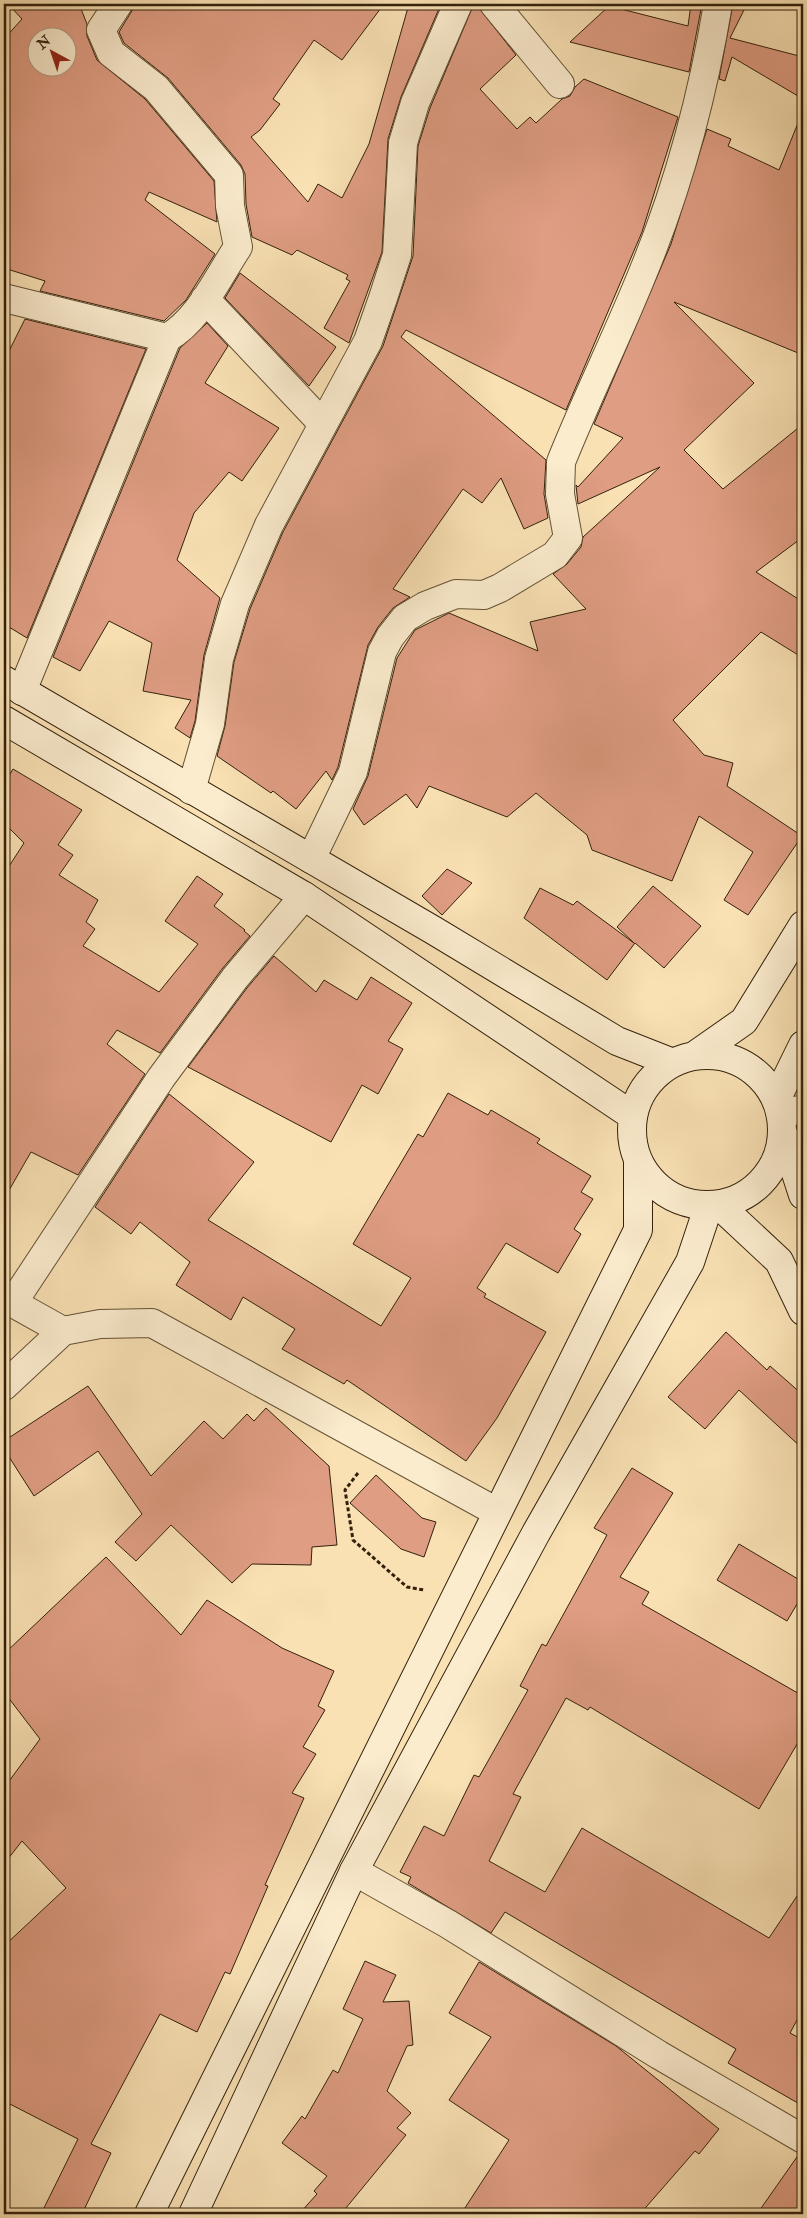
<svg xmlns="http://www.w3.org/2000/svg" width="807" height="2218" viewBox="0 0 807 2218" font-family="'IM FELL Double Pica',serif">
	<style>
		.building { fill: #df9d83; stroke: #33210b; fill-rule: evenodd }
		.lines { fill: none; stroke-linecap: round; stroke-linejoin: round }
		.minor-casing { stroke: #645135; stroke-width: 30 }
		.secondary-casing { stroke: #33210b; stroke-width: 30 }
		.path { stroke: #33210b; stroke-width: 3; stroke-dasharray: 4 2.5; stroke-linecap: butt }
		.minor { stroke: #fbecce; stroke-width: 28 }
		.secondary { stroke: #fbecce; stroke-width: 28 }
	</style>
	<rect width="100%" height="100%" fill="#f9e1b4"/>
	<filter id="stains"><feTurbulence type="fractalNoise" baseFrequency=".004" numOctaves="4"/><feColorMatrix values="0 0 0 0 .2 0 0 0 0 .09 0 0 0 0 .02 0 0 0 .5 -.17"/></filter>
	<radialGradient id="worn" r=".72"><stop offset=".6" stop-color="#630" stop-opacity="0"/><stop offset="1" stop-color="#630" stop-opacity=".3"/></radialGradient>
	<path class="building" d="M8 4H79L87 24V36L97 60 145 99 214 181 217 222 149 192 145 200 215 254 186 300 164 321 40 291 45 281 4 268V39L22 19ZM38 38H68V68H38Z
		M136 4H384L342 60 314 40 273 99 280 104 260 130 251 137 308 202 318 184 342 198 369 144 409 4H441L401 97 388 139 382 252 349 343 324 328 350 281 346 279 348 275 297 250 292 255 252 237 246 204 245 174 241 165 168 78 124 43 119 32Z
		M691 4H702L689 72 570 42 609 6 688 26Z
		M733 4H747L730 38 803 57V99L732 57 725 81 719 79Z
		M473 6 479 8 516 55 480 89 517 129 530 117 536 123 562 99 570 96 575 87 584 79 678 117 642 232 566 410 406 330 401 337 546 460 544 494 548 518 524 529 501 478 482 503 463 489 393 589 410 597 393 608 378 627 368 645 338 767 332 780 326 771 296 809 273 791 271 793 217 756 225 726 234 662 250 609 283 532 383 346 413 256 418 146 430 108Z
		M802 113 803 355 674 302 754 383 684 450 723 489 803 424V537L756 572 803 602V658L761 632 673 720 704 755 733 763 727 786 802 836 748 915 724 900 753 852 699 816 672 881 592 850 587 835 536 793 507 817 429 786 417 808 406 794 364 825 353 809 368 776 397 658 415 630 449 613 538 651 530 622 586 609 553 574 567 564 581 547 583 537 660 467 578 504 576 485 578 487 623 438 594 424 671 244 707 129 731 139 728 146 779 170Z
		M240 273 336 347 309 386 225 298Z
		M25 319 146 349 27 638 4 624V361Z
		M207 323 228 346 205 383 279 428 242 481 229 472 194 513 177 560 220 598 204 655 195 721 190 738 175 728 191 700 143 691 152 643 109 621 80 671 53 657 180 348Z
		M13 769 82 810 58 845 73 855 59 875 98 900 86 922 95 929 83 946 159 992 198 944 165 921 197 876 223 894 214 906 245 930 244 931 250 936 222 969 160 1053 117 1030 107 1044 145 1074 78 1175 31 1152 4 1199V874L24 843 4 823V784Z
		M447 869 472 883 442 915 422 896Z
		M653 886 701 926 664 968 635 943 607 980 524 918 540 888 573 905 577 901 634 943 617 927Z
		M274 956 316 992 324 980 357 1000 371 977 412 1003 388 1041 403 1049 378 1094 362 1085 331 1142 188 1067 247 988Z
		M448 1093 488 1115 491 1110 540 1139 537 1143 591 1176 581 1192 593 1199 574 1229 581 1234 558 1273 506 1243 477 1288 486 1294 484 1297 546 1332 497 1418 466 1461 347 1380 344 1384 282 1349 295 1329 243 1297 231 1320 176 1285 190 1262 140 1222 131 1234 95 1207 169 1094 254 1162 208 1220 381 1326 411 1278 353 1244 418 1134 423 1137Z
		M726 1332 767 1370 770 1366 803 1395V1449L739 1390 705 1429 668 1397Z
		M88 1386 151 1476 204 1421 223 1439 247 1414 254 1421 266 1408 329 1466 337 1545 312 1547 311 1565 252 1564 232 1583 171 1525 136 1561 115 1542 142 1514 98 1451 34 1496 4 1449V1441Z
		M632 1468 673 1493 620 1577 649 1592 642 1604 803 1696V1734L759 1809 590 1707 588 1710 566 1698 513 1794 521 1797 489 1861 545 1892 582 1828 769 1938 803 1887V2009L790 2033 803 2040V2106L728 2063 736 2049 505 1912 491 1933 408 1883 411 1877 400 1872 424 1826 444 1836 474 1775 479 1777 528 1690 520 1686 542 1644 546 1646 607 1535 594 1528Z
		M376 1475 422 1518 436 1522 424 1557 401 1549 350 1503Z
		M739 1544 803 1582V1594L787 1621 717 1580Z
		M106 1557 181 1635 207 1600 282 1648 334 1671 318 1706 325 1710 303 1747 316 1754 292 1793 304 1798 265 1885 268 1886 230 1974 225 1972 197 2032 160 2014 91 2144 111 2153 82 2214H41L78 2139 4 2101V1946L66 1888 22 1841 4 1864V1788L40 1739 4 1692V1654Z
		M365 1961 396 1975 383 2002 409 2001 413 2045 407 2046 387 2091 411 2113 397 2128 406 2135 341 2214H299L317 2194 314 2191 327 2176 282 2143 302 2116 305 2119 333 2070 338 2073 363 2019 343 2009Z
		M479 1962 616 2046 719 2129 699 2154 695 2151 640 2214H461L509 2140 449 2100 491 2037 449 2013Z
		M799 2154 803 2155V2214H757Z"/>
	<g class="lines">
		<defs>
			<path id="minor" d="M494 4 560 84
				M4 298 167 338
				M205 299 323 424
				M22 691 167 338C199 320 218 277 238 247L230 206 229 175 156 88 111 53 101 30 118 4
				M191 790 210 724 219 659 235 604 269 525 368 341 383 298 397 255 403 143 415 103 458 4
				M311 859 353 772 382 652 390 637 405 618 425 606 456 594 484 595 500 588 555 555 568 538 560 494 561 462C587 397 618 335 644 270 679 185 703 94 718 4
				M780 1112 803 1110
				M4 1298 63 1331
				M14 1301 161 1078 235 978 304 896
				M4 1386 63 1331 100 1324 152 1323 497 1512
				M354 1871 448 1924 659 2055 803 2139"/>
			<path id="secondary" d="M4 680 433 930 617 1041 673 1063
				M4 720 304 896 633 1116
				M632 1130a75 75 0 1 1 150 0a75 75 0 1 1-150 0Z
				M694 1056 744 1021 803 925
				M776 1100 803 1045
				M783 1133 803 1195
				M719 1205 779 1261 803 1311
				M149 2214 638 1230V1160
				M193 2214 354 1871 536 1533 690 1262 709 1205"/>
		</defs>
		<use href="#minor" class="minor-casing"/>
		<use href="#secondary" class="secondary-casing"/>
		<path class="path" d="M358 1473 345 1490 353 1540 407 1587 424 1590"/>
		<use href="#minor" class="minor"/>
		<use href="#secondary" class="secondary"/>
	</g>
	<rect width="807" height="2218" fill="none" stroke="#f9e1b4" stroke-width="20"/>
	<rect x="5" y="5" width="797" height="2208" fill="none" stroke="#33210b" stroke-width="2.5"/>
	<rect x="10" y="10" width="787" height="2198" fill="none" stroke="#33210b"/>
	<g transform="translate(52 52) rotate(320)"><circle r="24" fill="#fbecce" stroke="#ab9b80"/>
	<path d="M0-4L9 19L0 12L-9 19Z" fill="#8f2418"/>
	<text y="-8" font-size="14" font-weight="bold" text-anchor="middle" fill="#33210b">N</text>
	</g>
	<rect width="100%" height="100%" filter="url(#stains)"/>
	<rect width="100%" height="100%" fill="url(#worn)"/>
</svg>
